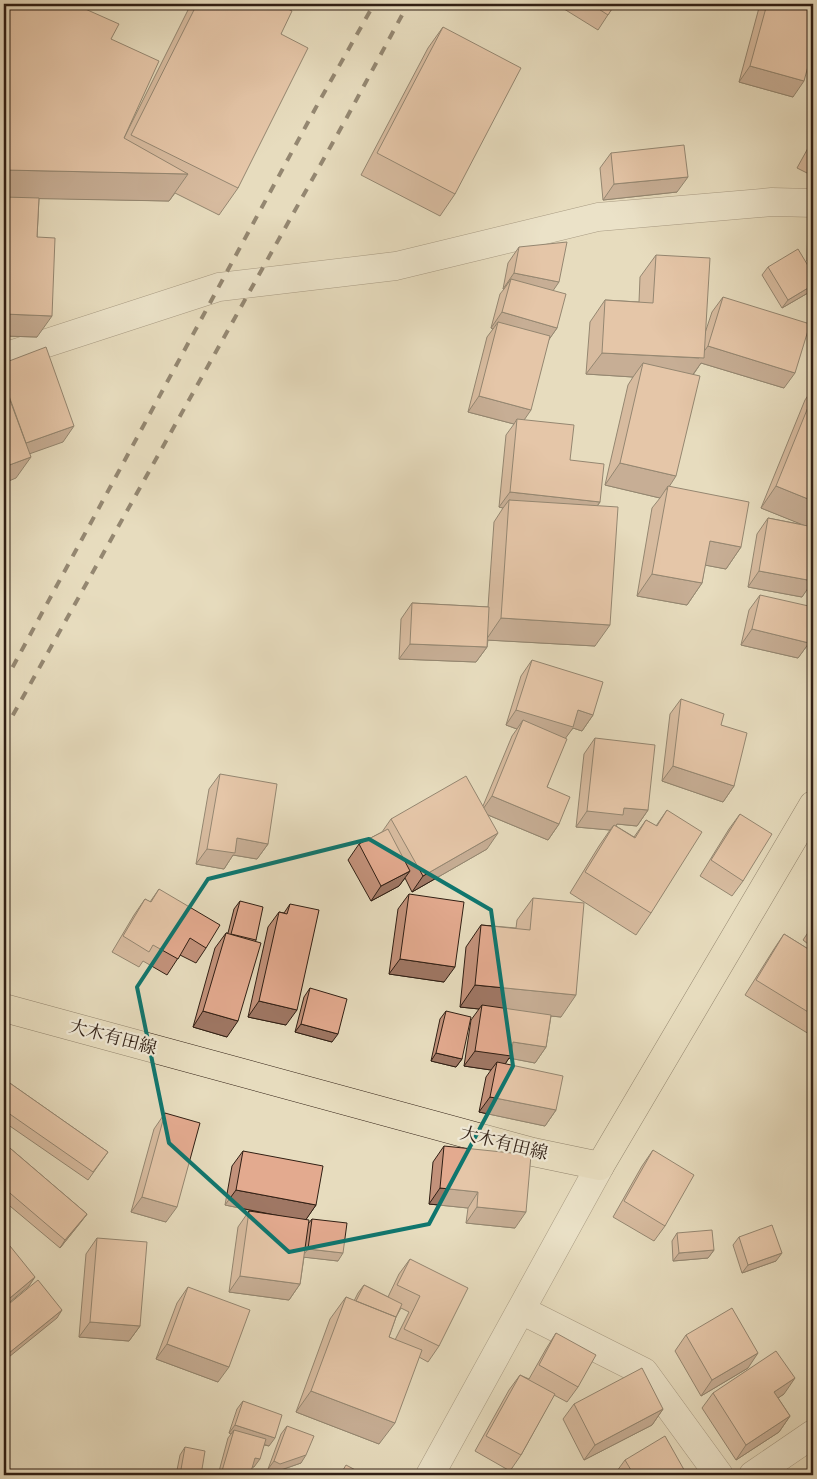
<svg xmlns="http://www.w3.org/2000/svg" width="817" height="1479" viewBox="0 0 817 1479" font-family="'Gentium Book Plus','Noto Serif JP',serif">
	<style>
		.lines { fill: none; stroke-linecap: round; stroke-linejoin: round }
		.minor-casing { stroke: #5e4e3e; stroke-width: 29 }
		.major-casing { stroke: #301f14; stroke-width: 29 }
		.minor { stroke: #efe8d5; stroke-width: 28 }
		.major { stroke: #e7dcbe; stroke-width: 28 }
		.rail { stroke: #301f14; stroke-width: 4; stroke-dasharray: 9 9; stroke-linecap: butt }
		.wall { fill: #c3927b; stroke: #301f14; fill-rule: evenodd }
		.shaded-wall { fill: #9f7764; stroke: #301f14 }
		.building { fill: #e3aa8f; stroke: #301f14 }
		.marked { fill: none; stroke: #0f766e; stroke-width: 4; stroke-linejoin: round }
		.labels { text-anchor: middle; stroke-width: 4.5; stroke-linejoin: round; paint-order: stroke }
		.street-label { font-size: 18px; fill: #301f14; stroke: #efe8d5 }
	</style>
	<rect width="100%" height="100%" fill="#e7dcbe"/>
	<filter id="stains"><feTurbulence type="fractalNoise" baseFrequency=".004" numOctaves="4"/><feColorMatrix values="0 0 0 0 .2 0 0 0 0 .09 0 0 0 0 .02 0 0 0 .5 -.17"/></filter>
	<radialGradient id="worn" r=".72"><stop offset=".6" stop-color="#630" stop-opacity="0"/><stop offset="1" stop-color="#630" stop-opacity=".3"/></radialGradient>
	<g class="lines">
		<defs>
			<path id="minor" d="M4 357 219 287 396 266 598 217 772 202 813 203
				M521 1310 644 1372 719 1475
				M430 1475 600 1166
				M753 1475 813 1434"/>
			<path id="major" d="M4 1008 533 1152 600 1166 813 805"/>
		</defs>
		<use href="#minor" class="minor-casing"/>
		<use href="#major" class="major-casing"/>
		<use href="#minor" class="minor"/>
		<use href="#major" class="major"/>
		<path class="rail" d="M4 683 320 100 374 4
			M4 731 346 119 408 4"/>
	</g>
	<path class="wall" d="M4 4 49 8 52 4H74L111 39 124 138 191 4H278L281 34 238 188 219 215 175 193 169 201 39 198 37 237V337L4 336Z
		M556 4H615L598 30Z
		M760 4H813L793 97 739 82Z
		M443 27 455 194 440 216 361 175 428 48Z
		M813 139V176L797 168Z
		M611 153 677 192 603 200 600 168Z
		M813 212V261H807L808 219Z
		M519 247 553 291 557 328 549 339 524 420 570 460 600 502 597 506 595 646 488 640 487 647 476 662 399 659 401 619 412 603 488 607 494 522 503 508 499 507 506 435 514 424 468 412 487 337 493 329 491 328 500 294 504 289H503L508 263Z
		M656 255 705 333 712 312 723 297 784 388 701 363 693 375 669 487 741 547 726 569 705 565 702 583 687 605 637 596 652 508 660 498 605 485 628 385 633 377 586 374 590 322 605 300 639 302 640 277Z
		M768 267 813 274V290L782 308 762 275Z
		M813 388V579L802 597 748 587 757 534 768 518 804 525 761 508 805 400Z
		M760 595 809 643 798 658 741 645 749 610Z
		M532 660 593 715 582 731 573 728 565 738 547 787 559 824 548 840 488 815 487 849 412 892 405 878 399 886 371 901 348 860 359 844 382 832 391 819 483 806 512 736 517 729 506 725 521 676Z
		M681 699 721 725 734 786 723 802 662 781 670 714Z
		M595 738 648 810 637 826 617 824 616 826 634 837 646 820 656 826 667 810 651 913 636 935 570 893 599 846 610 830 576 827 584 754Z
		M220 774 268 844 257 859 233 855 224 869 196 864 209 789Z
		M740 814 743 881 732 896 700 876 729 829Z
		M813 874V885L809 882Z
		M159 889 206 948 196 963 180 955 167 975 143 961 139 967 112 952 134 915 145 899 150 902Z
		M409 894 444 982 389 974 398 909Z
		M533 898 561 1017 551 1016 546 1047 535 1063 509 1058 505 1064 556 1110 545 1126 479 1112 486 1077 491 1070 464 1066 471 1020 479 1009 460 1007 466 947 481 925 516 928 517 920Z
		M240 901 256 940 227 1037 193 1027 215 948 226 933H228L234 909Z
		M290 904 286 1025 248 1017 268 927 279 912 284 913Z
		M813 925V948L803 940Z
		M784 934 813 952V1028L809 1034 745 995 774 949Z
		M310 988 332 1042 295 1032 304 997Z
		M446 1011 462 1059 456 1067 431 1061 440 1019Z
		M4 1079 108 1152 88 1180 4 1122Z
		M165 1113 166 1222 131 1212 154 1129Z
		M4 1143 87 1214 60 1248 4 1201Z
		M444 1146 515 1228 466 1223 468 1208 429 1204 433 1162Z
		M653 1150 665 1226 654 1241 613 1217 642 1166Z
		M243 1151 316 1205 306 1219 308 1224 312 1219 338 1261 304 1257 300 1284 289 1300 229 1292 238 1227 249 1211 278 1216 225 1205 232 1166Z
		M677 1233 714 1250 708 1258 673 1261 672 1241Z
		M739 1237 776 1261 742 1273 733 1245Z
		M97 1238 140 1326 129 1341 79 1337 86 1254Z
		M410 1259 439 1346 428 1362 419 1357 379 1444 296 1412 330 1319 346 1297 354 1301 358 1293 364 1285 388 1297 399 1274ZM401 1308 409 1312 395 1340 389 1337 396 1317Z
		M188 1287 218 1382 156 1359 177 1303Z
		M556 1333 578 1387 567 1402 554 1395 521 1455 510 1471 475 1451 509 1390 520 1375 529 1379 546 1349Z
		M686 1335 748 1368 701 1396 675 1351Z
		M713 1393 784 1394 778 1398 790 1416 779 1432 736 1460 702 1408Z
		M243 1401 269 1446 264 1445 254 1467H252L250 1475H218L228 1438 231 1434 229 1433 237 1409Z
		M574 1404 663 1409 652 1425 584 1460 563 1419Z
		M287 1426 301 1463 275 1472 268 1469 281 1434Z
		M185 1447 201 1475H176L180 1455Z
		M625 1460 687 1475H614Z"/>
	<path class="shaded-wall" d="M750 66 804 81 793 97 739 82Z
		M4 170 188 174 169 201 4 198Z
		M688 177 677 192 603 200 614 184Z
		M813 252V261H807Z
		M514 273 559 282 548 298 511 279 504 289H503Z
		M813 285V290L782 308 788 300Z
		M502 312 557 328 546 344 498 322 493 329 491 328Z
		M4 314 52 316 37 337 4 336Z
		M708 346 795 373 784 388 701 363 689 380 643 363 633 377 586 374 602 353 699 358Z
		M479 396 531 410 520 426 517 419 514 424 468 412Z
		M74 426 63 442 15 459 26 443Z
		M31 457 16 478 4 483V467Z
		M620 463 676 476 667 490 668 486 660 498 605 485Z
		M776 486 813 501V529L761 508Z
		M510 492 600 502 589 517 509 500 503 508 499 507Z
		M710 541 741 547 726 569 694 563Z
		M759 571 813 581 802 597 748 587Z
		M652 574 702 583 687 605 637 596Z
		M501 618 610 625 595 646 486 640Z
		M752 629 809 643 798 658 741 645Z
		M410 644 487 647 476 662 399 659Z
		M516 710H578L593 715 582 731 573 728 562 743 523 720 517 729 506 725Z
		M673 766 734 786 723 802 662 781Z
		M492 796 559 824 548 840 481 812Z
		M624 808 648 810 637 826 617 824 612 831 614 825 610 830 576 827 587 811Z
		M498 833 487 849 412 892 423 876Z
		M237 838 268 844 257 859 233 855 224 869 196 864 207 849Z
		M410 871 399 886 371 901 381 886Z
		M400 959 455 967 444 982 389 974Z
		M475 985 576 995 561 1017 482 1009V1005L479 1009 460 1007Z
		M259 1001 297 1010 286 1025 248 1017Z
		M203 1011 238 1021 227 1037 193 1027Z
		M301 1024 338 1034 332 1042 295 1032Z
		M513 1042 546 1047 535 1063 509 1058 500 1072 497 1062 491 1070 464 1066 475 1051Z
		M436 1053 462 1059 456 1067 431 1061Z
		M490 1097 556 1110 545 1126 479 1112Z
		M440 1188 478 1192 468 1208 429 1204Z
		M236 1190 316 1205 305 1221 225 1205Z
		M142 1197 177 1207 166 1222 131 1212Z
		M477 1207 526 1212 515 1228 466 1223Z
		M87 1214 81 1222 60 1248 65 1240Z
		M308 1249 343 1253 338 1261 302 1257Z
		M714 1250 708 1258 673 1261 679 1253Z
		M782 1253 776 1261 742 1273 748 1265Z
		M240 1276 300 1284 289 1300 229 1292Z
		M35 1277 29 1286 4 1307V1303Z
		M62 1310 57 1318 4 1361V1357Z
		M90 1322 140 1326 129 1341 79 1337Z
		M167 1344 229 1367 218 1382 156 1359Z
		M758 1353 748 1368 701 1396 712 1380Z
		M795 1378 784 1394 763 1408 774 1392Z
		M311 1391 395 1423 379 1444 296 1412Z
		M663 1409 652 1425 584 1460 595 1445Z
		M790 1416 779 1432 736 1460 746 1445Z
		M235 1425 275 1438 269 1446 233 1434 234 1430 231 1434 229 1433Z
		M306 1455 301 1463 275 1472 268 1469 274 1461Z
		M255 1458 260 1459 254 1467 249 1466Z
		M222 1471 236 1475H219Z"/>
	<path class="building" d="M4 4H40L51 9 54 4H74L119 24 111 39 159 61 124 138 188 174 4 170Z
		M197 4H278L292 11 281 34 308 48 238 188 131 135Z
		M591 4H615L608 15Z
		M767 4H813V48L804 81 750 66Z
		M443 27 521 68 455 194 377 153Z
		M813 143V155L808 152Z
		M684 145 688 177 614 184 611 153Z
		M4 197 39 198 37 237 55 238 52 316 4 314V285L6 241H4Z
		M567 242 559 282 514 273 519 247Z
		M798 249 813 274V285L788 300 768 267Z
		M656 255 710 258 704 358 602 353 605 300 653 303Z
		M511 279 566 294 557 328 502 312Z
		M723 297 810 324 795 373 708 346Z
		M498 322 550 336 531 410 479 396Z
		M46 347 74 426 26 443 4 382V363Z
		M643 363 700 376 676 476 620 463Z
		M4 384 31 457 4 467Z
		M813 395V501L776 486Z
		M517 419 574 425 570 460 604 464 600 502 510 492Z
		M668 486 749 502 741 547 710 541 702 583 652 574Z
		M509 500 618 507 610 625 501 618Z
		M768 518 813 527V581L759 571Z
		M760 595 813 607V626L809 643 752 629Z
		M412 603 489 607 487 647 410 644Z
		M532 660 603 682 593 715 578 710 573 727 516 710Z
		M681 699 724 714 721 725 747 733 734 786 673 766Z
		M523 720 567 739 547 787 570 797 559 824 492 796Z
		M595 738 655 745 648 810 624 808 623 815 587 811Z
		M220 774 277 784 268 844 237 838 235 853 207 849Z
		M466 776 498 833 423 876 391 819Z
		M667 810 702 832 651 913 585 872 614 825 635 838 646 820 657 826Z
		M740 814 772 834 743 881 711 860Z
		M388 829 410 871 381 886 359 844Z
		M159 889 220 925 206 948 190 938 178 959 153 945 149 952 123 936 145 899 151 902Z
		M409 894 464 902 455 967 400 959Z
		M533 898 584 903 576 995 475 985 481 925 530 930Z
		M240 901 263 907 256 940 231 934Z
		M290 904 319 910 297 1010 259 1001 279 912 287 914Z
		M226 933 261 943 238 1021 203 1011Z
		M784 934 813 952V1015L756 980Z
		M310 988 347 999 338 1034 301 1024Z
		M482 1005 551 1015 546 1047 513 1042 511 1056 475 1051Z
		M446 1011 471 1017 462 1059 436 1053Z
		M497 1062 563 1076 556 1110 490 1097Z
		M4 1079 108 1152 93 1172 4 1110Z
		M165 1113 200 1123 177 1207 142 1197Z
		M4 1143 87 1214 65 1240 4 1188Z
		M444 1146 531 1155 526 1212 477 1207 478 1192 440 1188Z
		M653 1150 694 1175 665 1226 624 1201Z
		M243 1151 323 1166 316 1205 236 1190Z
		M249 1211 309 1220 300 1284 240 1276Z
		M312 1219 347 1223 343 1253 308 1249Z
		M772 1225 782 1253 748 1265 739 1237Z
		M712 1230 714 1250 679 1253 677 1233Z
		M97 1238 147 1242 140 1326 90 1322Z
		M4 1240 8 1245 4 1249Z
		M10 1246 35 1277 4 1303V1252Z
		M410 1259 468 1288 439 1346 404 1329 420 1296 397 1285Z
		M38 1280 62 1310 4 1357V1308Z
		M364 1285 402 1304 396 1317 356 1301Z
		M188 1287 250 1310 229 1367 167 1344Z
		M346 1297 396 1317 389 1337 422 1350 395 1423 311 1391Z
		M732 1308 758 1353 712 1380 686 1335Z
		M556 1333 596 1355 578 1387 539 1365Z
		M776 1351 795 1378 774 1392 790 1416 746 1445 713 1393Z
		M642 1368 663 1409 595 1445 574 1404Z
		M520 1375 555 1394 521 1455 486 1436Z
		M243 1401 282 1415 275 1438 235 1425Z
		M287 1426 314 1436 306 1455 280 1464 274 1461Z
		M234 1430 266 1439 260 1459 255 1458 250 1475H236L222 1471Z
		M665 1436 687 1475H634L625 1460Z
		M185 1447 205 1451 201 1475H180Z
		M346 1465 365 1475H340Z"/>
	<path d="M0 0H817V1479H0ZM369 839 491 910 513 1066 429 1224 289 1252 169 1143 137 987 208 879Z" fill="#e7dcbe" fill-opacity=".55" fill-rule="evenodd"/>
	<path class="marked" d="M369 839 491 910 513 1066 429 1224 289 1252 169 1143 137 987 208 879Z"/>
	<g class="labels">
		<g class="street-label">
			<text transform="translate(113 1037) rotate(15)" y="6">大木有田線</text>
			<text transform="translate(504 1143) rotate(14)" y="6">大木有田線</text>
		</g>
	</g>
	<rect width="817" height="1479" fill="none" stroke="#e7dcbe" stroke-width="20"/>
	<rect x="5" y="5" width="807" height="1469" fill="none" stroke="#301f14" stroke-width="2.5"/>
	<rect x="10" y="10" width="797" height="1459" fill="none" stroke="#301f14"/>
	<rect width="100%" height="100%" filter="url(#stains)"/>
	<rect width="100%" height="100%" fill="url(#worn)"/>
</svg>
